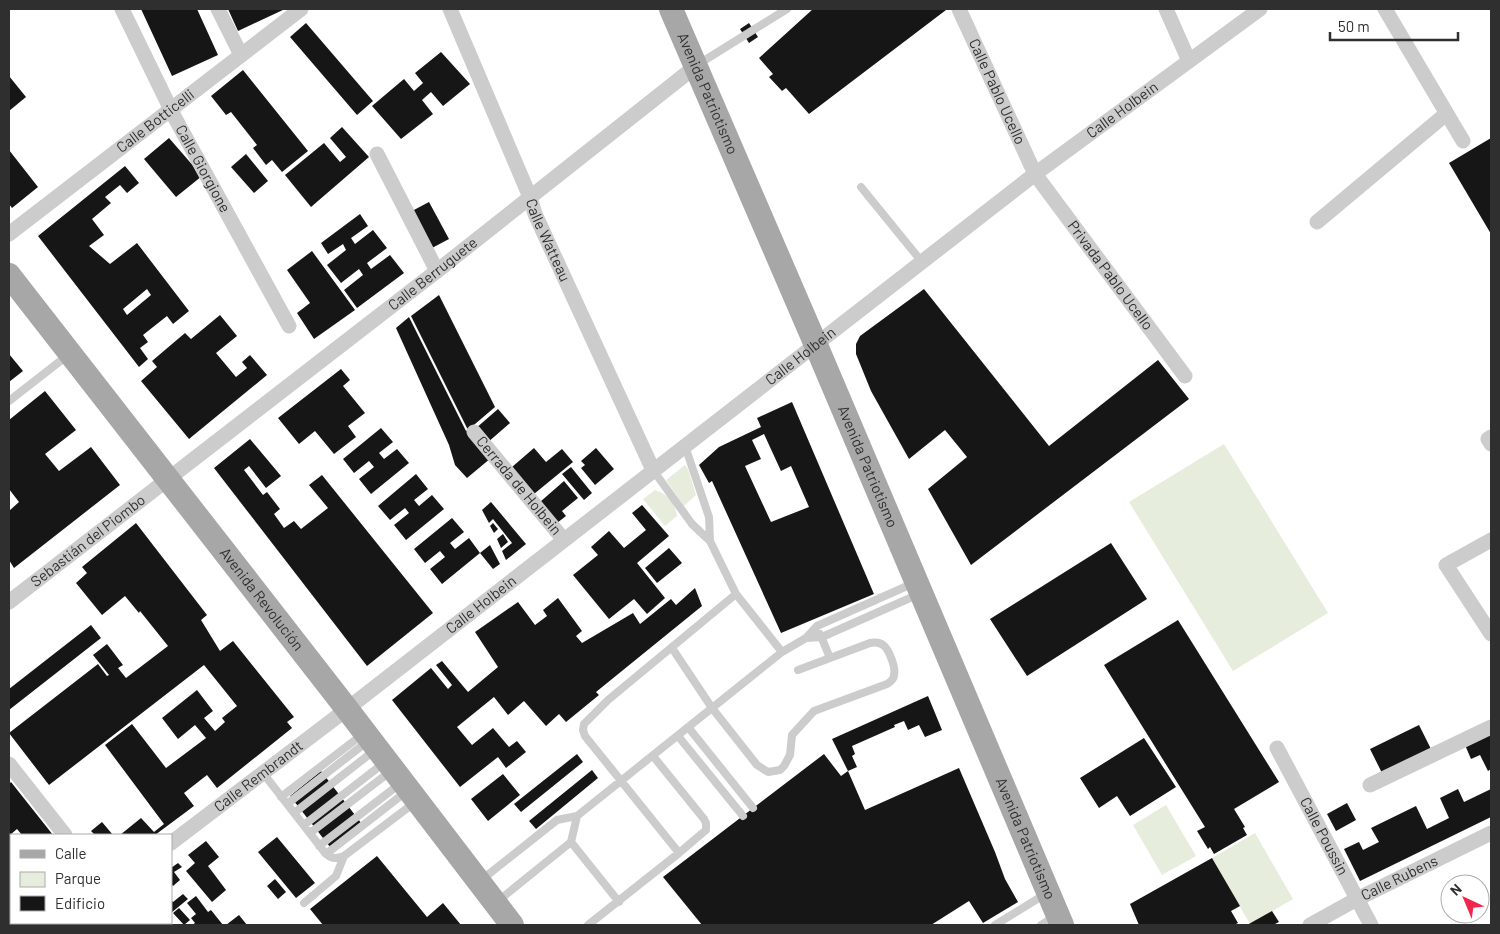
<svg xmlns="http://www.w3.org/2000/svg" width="1500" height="934" viewBox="0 0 1500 934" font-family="Barlow,sans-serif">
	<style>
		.green { fill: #e7eddc }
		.building { fill: #161616; fill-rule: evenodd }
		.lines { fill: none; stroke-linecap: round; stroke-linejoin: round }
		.service { stroke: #ccc; stroke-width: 8 }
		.minor { stroke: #ccc; stroke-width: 15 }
		.primary { stroke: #a7a7a7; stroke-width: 24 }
		.labels { text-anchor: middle; stroke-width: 5; stroke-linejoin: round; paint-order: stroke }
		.street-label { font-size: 15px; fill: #2f2f2f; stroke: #fff }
	</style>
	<rect width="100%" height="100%" fill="#fff"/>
	<path class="green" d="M1224 444 1328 613 1233 671 1129 502Z
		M685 465 688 469 696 495 684 506 666 480Z
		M655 490C668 494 675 503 677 516L665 526 643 499Z
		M1166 805 1196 856 1162 875 1133 825Z
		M1255 833 1293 899 1250 924 1212 858Z"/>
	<path class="building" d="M141 9H197L218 55 172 76Z
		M228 9H285L238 31Z
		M813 9H946V10L809 114 786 88 782 91 769 77 773 74 759 58Z
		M306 23 373 101 357 115 290 37Z
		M749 23 758 37 749 43 740 29Z
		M441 52 470 84 443 106 431 92 422 100 433 114 401 139 372 106 404 79 414 91 423 83 415 73Z
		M243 70 308 151 282 172 272 160 266 165 253 148 257 145 231 112 226 115 211 96Z
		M9 76 26 97 9 111Z
		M342 127 369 157 311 207 285 175 324 143 340 162 346 157 330 138Z
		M169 138 202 176 176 197 144 159Z
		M1491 138V234L1449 163Z
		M9 150 38 187 12 208 9 204Z
		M246 154 268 181 254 193 231 167Z
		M125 166 139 183 127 193 120 185 105 197 111 203 92 219 104 235 89 246 110 264 137 243 189 311 173 324 167 316 143 335 148 342 140 348 148 359 139 367 38 236ZM147 289 151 295 127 315 123 309Z
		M429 202 449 239 432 248 412 211Z
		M360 214 368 226 351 238 355 244 373 230 387 248 367 263 371 269 390 255 404 273 357 308 344 290 363 275 359 269 341 283 327 265 346 250 343 244 328 254 321 243Z
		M312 251 355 310 314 339 297 313 310 303 287 270Z
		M924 289 1049 446 1158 360 1189 399 971 565 928 489 967 457 945 430 909 459 871 391 856 354V344L860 336Z
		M439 295 495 407 468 430 411 316Z
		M220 315 237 336 216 353 236 377 247 368 242 362 250 355 267 375 189 439 141 381 157 367 152 361 185 333 191 339Z
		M409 317 466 431 468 430 491 458 467 478 455 465 449 445 396 328Z
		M9 354 23 371 9 382Z
		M341 369 350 380 343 386 365 413 348 426 356 437 334 454 315 431 299 444 278 418Z
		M45 391 76 430 45 454 59 471 91 447 120 485 14 568 9 560V511L19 502 9 489V420Z
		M792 402 874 594 781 633 712 481 709 483 699 465 719 447 761 427 757 418ZM764 434 781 471 791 466 809 507 771 522 745 466 761 459 752 440Z
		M498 409 510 423 487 443 475 429Z
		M381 428 393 442 379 453 384 459 397 449 409 463 371 494 359 479 374 467 369 461 354 473 343 459Z
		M250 439 281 476 266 488 249 466 244 470 263 495 267 492 280 509 274 514 284 528 294 521 301 529 328 508 309 485 322 475 433 613 367 666 214 468Z
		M534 448 546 462 562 449 573 462 534 494 512 467Z
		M596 448 614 469 595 485 581 468 585 465 581 461Z
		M571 467 592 493 584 500 562 474Z
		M416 474 428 489 414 500 419 506 432 495 444 509 406 540 394 525 409 513 405 508 390 520 378 506Z
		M564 481 578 498 562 511 566 516 557 523 540 502Z
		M491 502 526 544 506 560 502 551 512 543 493 519 489 523 482 510Z
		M642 505 669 536 637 563 665 598 647 614 634 599 609 619 573 575 598 555 591 547 609 531 624 548 646 530 632 513Z
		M452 518 464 532 450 543 455 549 469 538 480 553 442 584 430 569 445 557 440 551 425 563 414 549Z
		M136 523 207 615 201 620 220 651 233 641 294 717 287 722 292 728 217 788 207 775 184 793 194 806 155 835H120L141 818 154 832 164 824 105 745 132 724 166 768 206 738 195 725 178 739 162 718 197 690 213 711 204 718 215 731 225 722 222 718 237 706 204 665 49 785 9 733 98 664 107 676 109 675 93 655 107 644 123 665 118 668 126 678 168 646 140 611 139 613 125 596 102 615 76 583 87 573 82 567Z
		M493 523 498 529 494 533 490 526Z
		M503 534 508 542 501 548 497 539Z
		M1111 543 1147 599 1027 676 990 619Z
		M490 545 500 564 493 569 480 553Z
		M669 548 682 563 657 583 645 568Z
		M695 588 702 606 596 692 599 695 566 722 559 714 546 726 524 701 508 715 494 697 457 727 472 745 493 728 509 747 517 741 526 752 506 768 498 757 460 787 392 700 431 668 448 689 452 685 436 665 442 661 468 692 498 667 475 632 518 602 535 625 547 616 543 610 558 598 582 631 576 636 582 643 633 613 640 624 671 599 676 605Z
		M1178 620 1279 782 1234 809 1245 827 1243 828 1247 835 1214 854 1210 847 1208 849 1197 831 1205 827 1104 665Z
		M91 625 101 638 9 710V689Z
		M928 696 942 730 925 737 919 725 908 730 904 721 894 725 895 727 852 746 855 754 852 756 857 767 848 771 832 739Z
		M1419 725 1431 749 1382 773 1370 749Z
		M1491 733V769L1488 771 1480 755 1471 759 1465 745Z
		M1144 738 1176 787 1130 816 1117 796 1099 808 1080 778Z
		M577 754 583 762 521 812 514 804Z
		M824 754 841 776 848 771 865 810 959 768 995 852 1005 879 1018 902 983 923 969 901 931 925H702L663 877Z
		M592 770 598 778 536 829 529 821Z
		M321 771 365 828 334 852 290 796Z
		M503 774 520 795 488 821 471 799Z
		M11 782 53 835H22L17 829 10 835 11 837V870L9 867V821L10 820 9 818V784Z
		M1458 789 1464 802 1491 789V817L1360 881 1344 849 1359 842 1363 850 1379 842 1371 828 1416 806 1427 829 1449 818 1440 798Z
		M1347 803 1356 820 1336 831 1327 814Z
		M102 822 113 835H95L91 831Z
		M277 837 315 883 296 898 258 852Z
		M206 841 219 857 208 866 226 890 212 902 186 871 195 863 188 855Z
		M377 856 427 917 443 903 461 925H323L310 909Z
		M1212 858 1240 906 1231 911 1238 923 1234 925H1139L1130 904Z
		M178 863 182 867 174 872 180 880 173 886 171 884V868Z
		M275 879 286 892 278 899 267 886Z
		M11 890V911L9 913V892Z
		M183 894 188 899 171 913V900L173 902Z
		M196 896 208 912 211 910 223 925H192L195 923 191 918 196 914 187 903Z
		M179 908 190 920 184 925 173 913Z
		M1272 911 1279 922 1273 925H1247Z
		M239 915 247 925H226Z"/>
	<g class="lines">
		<path class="service" d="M697 65 787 9
			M861 187 922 262
			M9 401 68 355
			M685 446 709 517 710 541 736 594 782 652
			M653 470 692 524 710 541
			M820 634 830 658
			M806 638 822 637 919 594
			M672 648 712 708 757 765 768 772 780 770 784 766 790 755 792 735 814 711 887 684C890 682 894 680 894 675 896 668 889 649 883 645 879 642 875 642 870 643L798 670
			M688 727 753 808
			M678 736 743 816
			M263 773 326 854C332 859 336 859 344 856L414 803
			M281 797 363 734
			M287 804 368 741
			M294 813 375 750
			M304 825 385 762
			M310 833 391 771
			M571 842 619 902
			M319 846 401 783
			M679 853 585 736 583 730 584 724 608 700 736 594
			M326 854 407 791
			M480 881 557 820 577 816 782 652 806 638 817 626 914 583
			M498 901 571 842 577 816
			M304 903 336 876 344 856
			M588 925 679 853 706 830V823L704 819 653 756
			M995 925 1047 893
			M1041 925 1055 916"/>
		<g class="minor">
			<path id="s1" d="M122 9 175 118 289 326"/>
			<path d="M218 9 241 55"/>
			<path id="s2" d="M450 9 530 197 535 214 653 470"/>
			<path id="s3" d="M959 9 1035 174 1185 376"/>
			<path d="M1166 9 1189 61"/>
			<path d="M1385 9 1463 141"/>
			<path d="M377 154 437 271"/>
			<path d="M1317 222 1446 114"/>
			<path id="s4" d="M9 234 301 9"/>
			<path id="s5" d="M474 432 564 540"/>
			<path d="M1491 437 1488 439 1491 444"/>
			<path d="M1491 540 1446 565 1491 634"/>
			<path id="s6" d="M9 602 437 271 696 66"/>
			<path id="s7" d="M1277 748 1371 925"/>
			<path d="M9 764 65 835"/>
			<path d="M1370 785 1491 727"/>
			<path id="s8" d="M171 843 347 709 1035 174 1260 9"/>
			<path d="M133 923 135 925"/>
			<path d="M65 925 68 923"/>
			<path id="s9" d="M1310 925 1357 899 1491 833"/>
		</g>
		<g class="primary">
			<path id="s10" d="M671 9 810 331 1062 925"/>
			<path id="s11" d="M9 275 347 709 512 925"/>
		</g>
	</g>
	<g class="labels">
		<g class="street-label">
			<text dy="5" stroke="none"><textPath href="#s3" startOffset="91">Calle Pablo Ucello</textPath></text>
			<text dy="5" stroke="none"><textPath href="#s10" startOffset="92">Avenida Patriotismo</textPath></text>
			<text dy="5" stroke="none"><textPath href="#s8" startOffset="1201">Calle Holbein</textPath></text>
			<text dy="5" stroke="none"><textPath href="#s4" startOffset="185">Calle Botticelli</textPath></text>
			<text dy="5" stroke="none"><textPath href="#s1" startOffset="179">Calle Giorgione</textPath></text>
			<text dy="5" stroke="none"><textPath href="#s2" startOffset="251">Calle Watteau</textPath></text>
			<text dy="5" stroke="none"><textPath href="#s6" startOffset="536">Calle Berruguete</textPath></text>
			<text dy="5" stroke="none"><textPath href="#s3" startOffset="308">Privada Pablo Ucello</textPath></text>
			<text dy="5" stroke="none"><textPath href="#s8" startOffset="796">Calle Holbein</textPath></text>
			<text dy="5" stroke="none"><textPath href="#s10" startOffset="498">Avenida Patriotismo</textPath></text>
			<text dy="5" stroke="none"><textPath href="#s5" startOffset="70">Cerrada de Holbein</textPath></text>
			<text dy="5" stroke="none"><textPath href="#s6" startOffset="100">Sebastián del Piombo</textPath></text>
			<text dy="5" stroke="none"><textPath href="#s11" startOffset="411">Avenida Revolución</textPath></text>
			<text dy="5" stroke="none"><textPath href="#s8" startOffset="391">Calle Holbein</textPath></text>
			<text dy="5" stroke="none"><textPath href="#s8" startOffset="110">Calle Rembrandt</textPath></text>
			<text dy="5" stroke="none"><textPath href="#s7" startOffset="100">Calle Poussin</textPath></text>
			<text dy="5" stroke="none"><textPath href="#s10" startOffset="902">Avenida Patriotismo</textPath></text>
			<text dy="5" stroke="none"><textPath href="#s9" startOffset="101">Calle Rubens</textPath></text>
		</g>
	</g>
	<rect width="1500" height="934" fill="none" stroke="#2f2f2f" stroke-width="20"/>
	<rect x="10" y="834" width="162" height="90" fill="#ffffff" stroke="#acacac"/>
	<rect x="20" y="850" width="25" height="8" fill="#a7a7a7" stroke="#acacac"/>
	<text x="55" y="859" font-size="15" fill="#2f2f2f">Calle</text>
	<rect x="20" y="872" width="25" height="15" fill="#e7eddc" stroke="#acacac"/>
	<text x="55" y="884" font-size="15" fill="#2f2f2f">Parque</text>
	<rect x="20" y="896" width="25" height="15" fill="#161616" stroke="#acacac"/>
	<text x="55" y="909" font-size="15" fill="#2f2f2f">Edificio</text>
	<g transform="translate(1465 899) rotate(316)"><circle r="24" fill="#ffffff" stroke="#acacac"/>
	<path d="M0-4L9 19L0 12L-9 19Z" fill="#f1264b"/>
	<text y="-8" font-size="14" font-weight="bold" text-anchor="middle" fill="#2f2f2f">N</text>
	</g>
	<path d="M1330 32v8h128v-8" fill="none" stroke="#2f2f2f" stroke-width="2.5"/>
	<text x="1338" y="32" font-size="15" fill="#2f2f2f" stroke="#ffffff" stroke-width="4" paint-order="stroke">50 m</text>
</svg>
